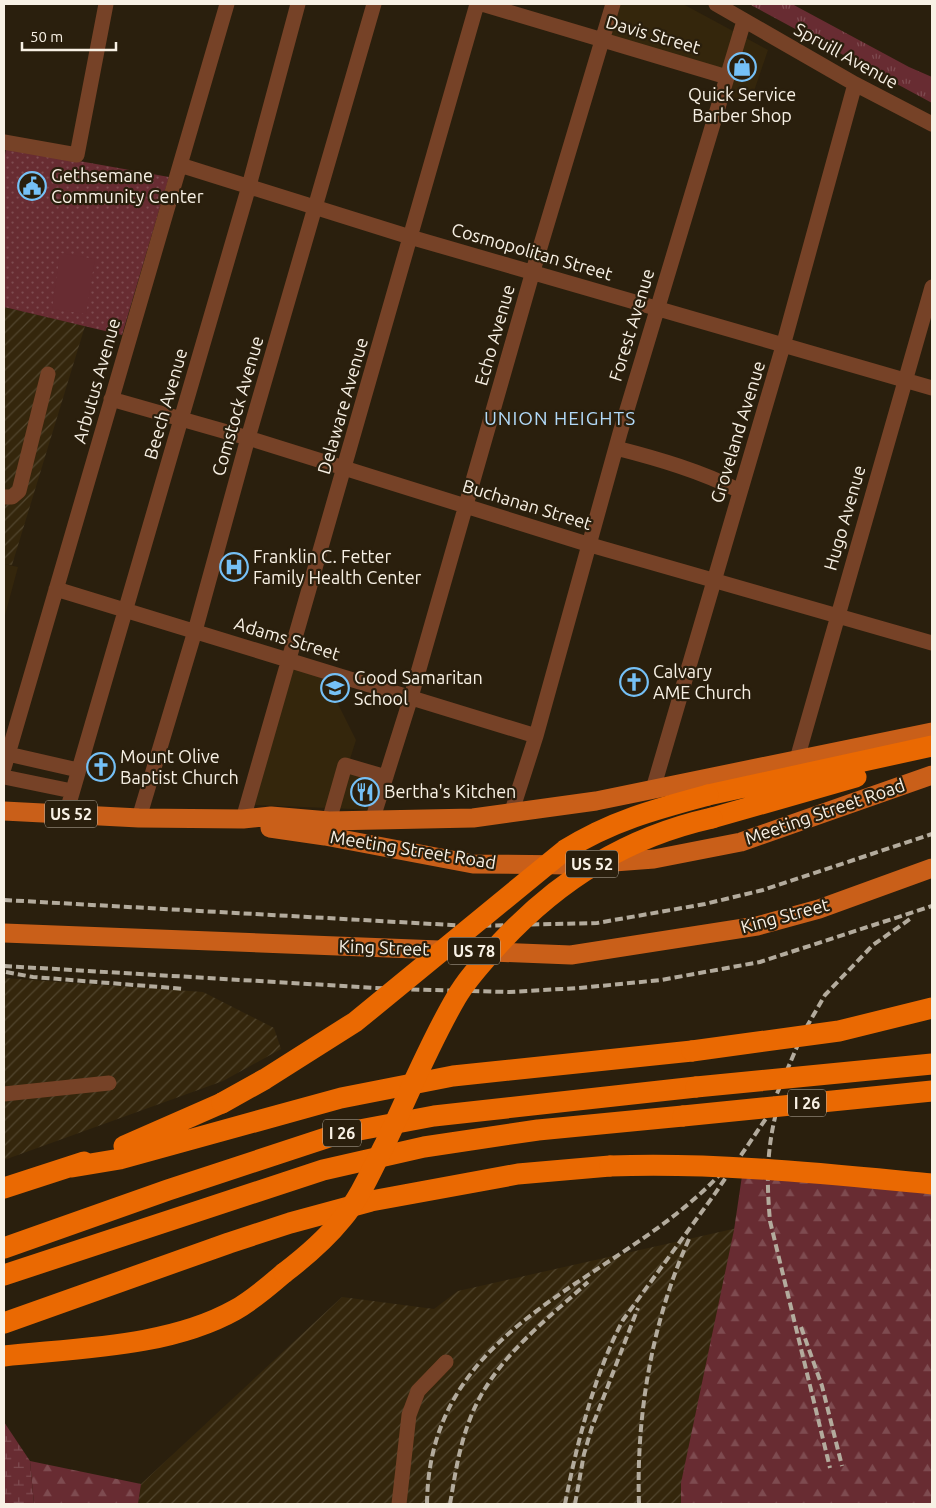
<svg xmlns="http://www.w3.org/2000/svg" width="936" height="1508" viewBox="0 0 936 1508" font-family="Ubuntu,sans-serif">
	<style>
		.built { fill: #34260c }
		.industrial { fill: url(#industrial-furrows) }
		.grass { fill: url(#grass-tufts) }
		.forest { fill: url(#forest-firs) }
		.wetland { fill: url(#wetland-marsh) }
		.park { fill: url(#park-dots) }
		.pitch { fill: #682c32 }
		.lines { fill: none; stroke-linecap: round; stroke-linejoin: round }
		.minor { stroke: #764227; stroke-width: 15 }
		.major { stroke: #c95f19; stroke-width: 19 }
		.highway { stroke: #ea6902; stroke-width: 21 }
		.rail { stroke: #b3ab9d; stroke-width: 4; stroke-dasharray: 8 4; stroke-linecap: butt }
		.highway-bridge { stroke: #ea6902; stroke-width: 21 }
		.labels { text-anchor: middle; stroke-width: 4.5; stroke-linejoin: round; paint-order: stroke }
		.shield { fill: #2a1f0d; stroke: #bab2a4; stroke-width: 1 }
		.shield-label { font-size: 16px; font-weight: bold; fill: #f8f1e5 }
		.street-label { font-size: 18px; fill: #f8f1e5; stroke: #2a1f0d }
		.poi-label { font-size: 18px; fill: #f8f1e5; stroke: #2a1f0d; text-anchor: start }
		.neighbourhood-label { font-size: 19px; letter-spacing: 1px; fill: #b2daf9; stroke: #2a1f0d }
	</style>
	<defs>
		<pattern id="industrial-furrows" width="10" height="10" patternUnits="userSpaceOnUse" patternTransform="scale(1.25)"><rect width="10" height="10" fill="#34260c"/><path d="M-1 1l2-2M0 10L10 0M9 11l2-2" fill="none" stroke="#52462f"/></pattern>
		<pattern id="grass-tufts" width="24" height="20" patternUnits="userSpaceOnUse" patternTransform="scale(1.25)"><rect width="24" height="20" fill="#682c32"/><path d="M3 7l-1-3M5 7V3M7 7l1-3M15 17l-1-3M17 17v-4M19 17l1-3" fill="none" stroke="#7e4b50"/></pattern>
		<pattern id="forest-firs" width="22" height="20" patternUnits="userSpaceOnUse" patternTransform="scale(1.25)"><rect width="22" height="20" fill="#682c32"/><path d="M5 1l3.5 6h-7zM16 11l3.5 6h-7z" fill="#7e4b50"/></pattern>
		<pattern id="wetland-marsh" width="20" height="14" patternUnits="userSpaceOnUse" patternTransform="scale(1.25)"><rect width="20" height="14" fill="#682c32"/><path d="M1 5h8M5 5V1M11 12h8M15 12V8" fill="none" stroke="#7e4b50"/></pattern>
		<pattern id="park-dots" width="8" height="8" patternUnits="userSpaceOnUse" patternTransform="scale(1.25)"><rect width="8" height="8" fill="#682c32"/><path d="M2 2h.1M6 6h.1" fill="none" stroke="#7e4b50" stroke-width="1.8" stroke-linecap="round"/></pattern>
	</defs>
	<rect width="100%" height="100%" fill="#2a1f0d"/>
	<path class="built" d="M613 4H683L768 50 750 103 722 93 727 77 603 40Z
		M4 564 18 567 4 619Z
		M289 659 340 675 336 700 356 740 350 759 387 773 376 810 254 805Z"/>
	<path class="industrial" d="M4 307 85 326 12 565 4 564Z
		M4 978 203 992 274 1028 281 1049 223 1081 4 1160Z
		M932 1184V1504H138L141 1484 342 1297 434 1309 458 1291Z"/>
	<path class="grass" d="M749 4H792L909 67 932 77V103Z"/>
	<path class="forest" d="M743 1169 932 1184V1504H681V1483L734 1230Z
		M30 1461 141 1484 138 1504H34Z"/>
	<path class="wetland" d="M4 1422 30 1461 34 1504H4Z"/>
	<path class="park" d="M6 148 169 177 122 335 4 307V163Z"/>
	<path class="pitch" d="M60 253 95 259 86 314 52 309Z"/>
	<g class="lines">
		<path class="minor" d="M482 4 727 77
			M716 4 855 84 932 124
			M4 142 77 155 106 4
			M180 165 410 237 932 388
			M111 399 248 438 587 544 932 643
			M616 448C659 459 700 471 740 491
			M4 497H12L19 491 48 374
			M56 589 536 736
			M8 754 78 770
			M797 759 932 287
			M4 768 227 4
			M4 777 72 791
			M653 789 783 346 855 84
			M66 814 249 186 298 4
			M511 814 536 736 620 433 744 21
			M139 818 195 631 248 438 374 4
			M243 819 477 4
			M329 821 345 765 386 777
			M372 821 411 697 533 271 613 4
			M4 1094 109 1083
			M399 1504 409 1415 418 1391 446 1362"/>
		<path class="major" d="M4 811 139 818 243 819 271 816 329 821 473 818 596 801 932 732
			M270 828 325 836 473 864 574 865 654 859 741 842 932 775
			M4 933 571 955 757 926 819 909 932 868"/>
		<path class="highway" d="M708 795 932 746
			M712 818 856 777
			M124 1146 222 1103
			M72 1167 120 1159 341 1098 453 1076 692 1051
			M4 1188 84 1162
			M4 1248 168 1190 338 1134 434 1116 696 1087
			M4 1275 323 1170 424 1147 538 1130 683 1116
			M4 1323 229 1243 290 1223 371 1201 518 1174 610 1166
			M4 1356C78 1348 169 1347 235 1310 253 1300 269 1286 284 1273"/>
		<path class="rail" d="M4 900 469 926 597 923 705 904 763 890 932 834
			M4 966 394 989 509 992 579 988 661 980 760 962 932 906
			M6 972 33 977 185 989
			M779 1102C767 1144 766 1177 770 1221L830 1468
			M801 1327 822 1386 842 1466
			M427 1504C429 1318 620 1285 724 1170
			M450 1504C455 1475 459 1447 470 1419 491 1362 544 1322 588 1282
			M565 1504C577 1443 594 1375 623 1320L714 1195 767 1117 802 1035 825 995 873 945 910 919
			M575 1504 584 1454 592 1427 638 1308
			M639 1504C636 1415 652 1321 689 1239"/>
		<path class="highway-bridge" d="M692 1051 839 1031 932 1008
			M696 1087 932 1064
			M222 1103 265 1079 355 1022 565 850C611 821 656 809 708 795
			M683 1116 932 1091
			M610 1166C718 1162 826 1174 932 1184
			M284 1273C305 1257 325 1240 342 1219 360 1198 372 1169 385 1144 408 1096 429 1044 456 998 468 977 485 960 501 942 560 879 627 837 712 818"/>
	</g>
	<defs>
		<symbol id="shop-ring" viewBox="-11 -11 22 22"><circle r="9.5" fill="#2a1f0d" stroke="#75c0f6" stroke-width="1.5"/><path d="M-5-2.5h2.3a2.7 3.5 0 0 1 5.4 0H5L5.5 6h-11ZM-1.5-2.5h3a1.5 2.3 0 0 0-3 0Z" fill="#75c0f6"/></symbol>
		<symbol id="civic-ring" viewBox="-11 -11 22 22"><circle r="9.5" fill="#2a1f0d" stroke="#75c0f6" stroke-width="1.5"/><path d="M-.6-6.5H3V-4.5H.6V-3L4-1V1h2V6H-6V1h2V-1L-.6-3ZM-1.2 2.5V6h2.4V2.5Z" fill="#75c0f6"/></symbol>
		<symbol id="hospital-ring" viewBox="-11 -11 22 22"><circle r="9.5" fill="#2a1f0d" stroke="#75c0f6" stroke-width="1.5"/><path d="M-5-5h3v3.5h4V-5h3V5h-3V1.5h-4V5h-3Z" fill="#75c0f6"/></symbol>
		<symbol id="church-ring" viewBox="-11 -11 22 22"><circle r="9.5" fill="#2a1f0d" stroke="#75c0f6" stroke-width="1.5"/><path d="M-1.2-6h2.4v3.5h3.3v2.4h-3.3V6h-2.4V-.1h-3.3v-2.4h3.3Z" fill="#75c0f6"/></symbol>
		<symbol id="school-ring" viewBox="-11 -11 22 22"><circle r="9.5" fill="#2a1f0d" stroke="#75c0f6" stroke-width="1.5"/><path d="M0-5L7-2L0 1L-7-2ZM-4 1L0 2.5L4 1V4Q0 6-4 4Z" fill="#75c0f6"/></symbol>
		<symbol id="restaurant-ring" viewBox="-11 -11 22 22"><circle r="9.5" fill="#2a1f0d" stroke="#75c0f6" stroke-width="1.5"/><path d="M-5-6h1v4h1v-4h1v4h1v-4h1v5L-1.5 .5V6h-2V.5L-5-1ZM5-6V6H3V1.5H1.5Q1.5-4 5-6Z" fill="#75c0f6"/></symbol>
	</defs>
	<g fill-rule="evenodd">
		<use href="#shop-ring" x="726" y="51" width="32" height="32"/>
		<use href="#civic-ring" x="16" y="170" width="32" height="32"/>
		<use href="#hospital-ring" x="218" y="551" width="32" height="32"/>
		<use href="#church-ring" x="618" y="666" width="32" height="32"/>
		<use href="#school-ring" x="319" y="672" width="32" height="32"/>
		<use href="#church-ring" x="85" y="751" width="32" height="32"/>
		<use href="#restaurant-ring" x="349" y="776" width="32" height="32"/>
	</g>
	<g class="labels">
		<g class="shield">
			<rect x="45" y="800.5" width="52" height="27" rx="4"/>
			<rect x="566" y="850.5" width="52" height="27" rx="4"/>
			<rect x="448" y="937.5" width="52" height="27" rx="4"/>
			<rect x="788" y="1089.5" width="38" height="27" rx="4"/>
			<rect x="323" y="1119.5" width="38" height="27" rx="4"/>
		</g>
		<g class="shield-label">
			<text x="71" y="820">US 52</text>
			<text x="592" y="870">US 52</text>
			<text x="474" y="957">US 78</text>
			<text x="807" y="1109">I 26</text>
			<text x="342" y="1139">I 26</text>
		</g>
		<g class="street-label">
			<text transform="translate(653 35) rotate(16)" y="6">Davis Street</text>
			<text transform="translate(846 56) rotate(29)" y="6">Spruill Avenue</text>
			<text transform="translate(532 252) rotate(16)" y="6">Cosmopolitan Street</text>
			<text transform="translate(632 325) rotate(-73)" y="6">Forest Avenue</text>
			<text transform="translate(495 335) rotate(-74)" y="6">Echo Avenue</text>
			<text transform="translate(97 381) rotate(-74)" y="6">Arbutus Avenue</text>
			<text transform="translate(166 404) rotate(-74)" y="6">Beech Avenue</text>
			<text transform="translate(238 406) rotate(-74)" y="6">Comstock Avenue</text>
			<text transform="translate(343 406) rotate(-74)" y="6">Delaware Avenue</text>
			<text transform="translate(738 432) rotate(-73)" y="6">Groveland Avenue</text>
			<text transform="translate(527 505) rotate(17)" y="6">Buchanan Street</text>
			<text transform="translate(845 518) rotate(-74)" y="6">Hugo Avenue</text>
			<text transform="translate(287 639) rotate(17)" y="6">Adams Street</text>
			<text transform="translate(825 812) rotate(-19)" y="6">Meeting Street Road</text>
			<text transform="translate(413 850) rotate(9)" y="6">Meeting Street Road</text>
			<text transform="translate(785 916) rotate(-15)" y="6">King Street</text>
			<text transform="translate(384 948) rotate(2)" y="6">King Street</text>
		</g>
		<g class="poi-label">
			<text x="742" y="101" text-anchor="middle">Quick Service<tspan x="742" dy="21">Barber Shop</tspan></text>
			<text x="51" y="182">Gethsemane<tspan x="51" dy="21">Community Center</tspan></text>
			<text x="253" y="563">Franklin C. Fetter<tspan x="253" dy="21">Family Health Center</tspan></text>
			<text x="653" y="678">Calvary<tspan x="653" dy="21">AME Church</tspan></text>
			<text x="354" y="684">Good Samaritan<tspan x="354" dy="21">School</tspan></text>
			<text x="120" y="763">Mount Olive<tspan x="120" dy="21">Baptist Church</tspan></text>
			<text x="384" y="798">Bertha's Kitchen</text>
		</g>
		<g class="neighbourhood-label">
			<text x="560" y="425">UNION HEIGHTS</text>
		</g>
	</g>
	<rect width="936" height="1508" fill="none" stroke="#f8f1e5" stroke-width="10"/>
	<path d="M22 42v8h94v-8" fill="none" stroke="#f8f1e5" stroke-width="2.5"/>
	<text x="30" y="42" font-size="15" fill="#f8f1e5" stroke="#2a1f0d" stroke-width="4" paint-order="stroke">50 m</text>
</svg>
